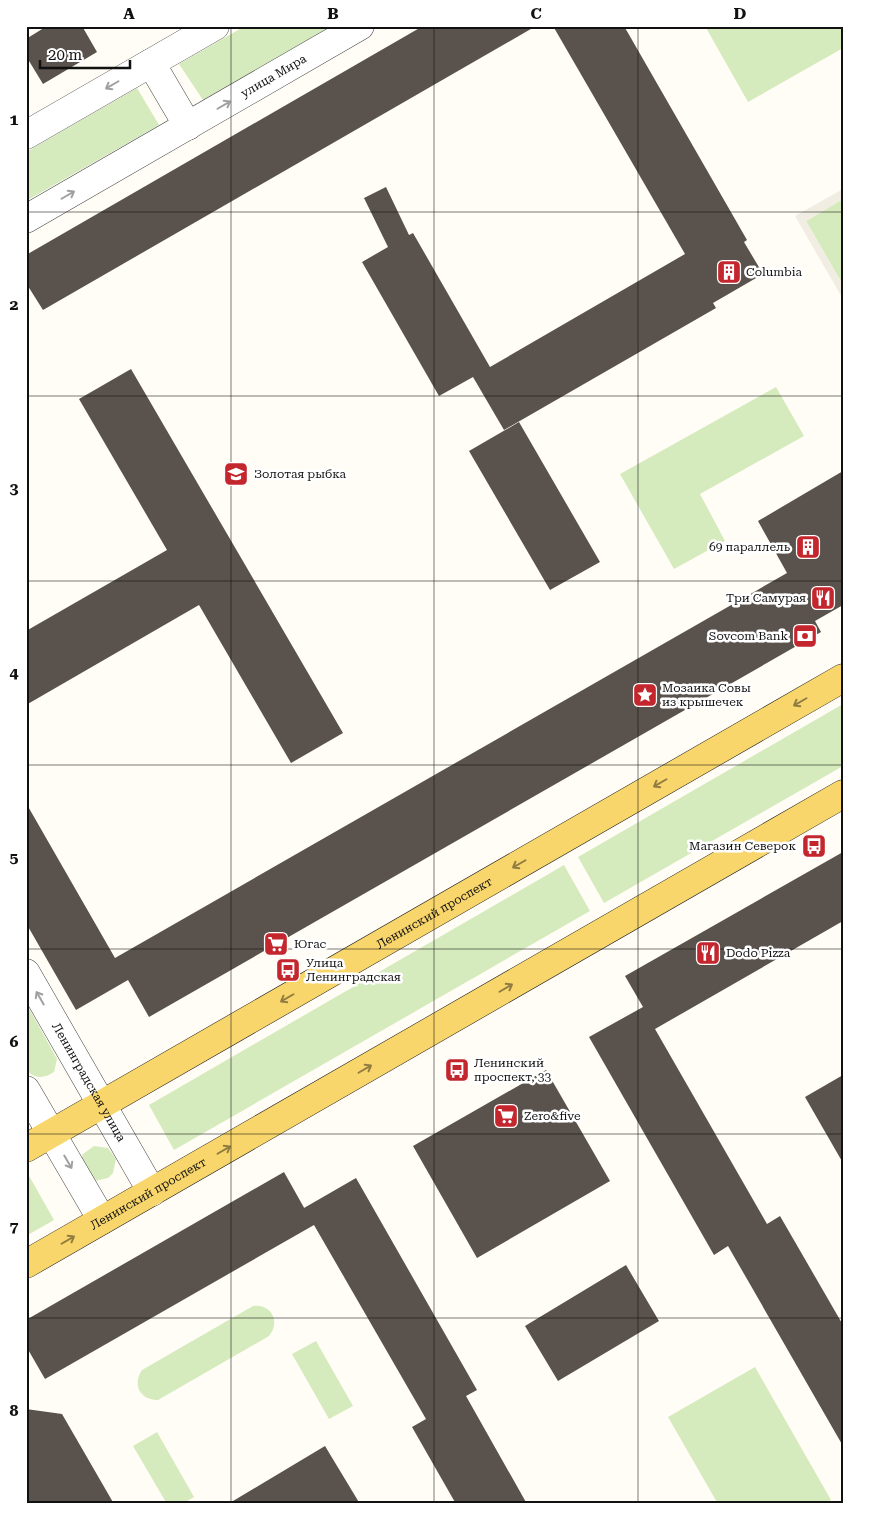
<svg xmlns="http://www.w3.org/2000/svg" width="869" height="1530" viewBox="0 0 869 1530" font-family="'Roboto Serif',serif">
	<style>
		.green { fill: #d5ebbd }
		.plaza { fill: #f1ede2 }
		.building { fill: #5a524d }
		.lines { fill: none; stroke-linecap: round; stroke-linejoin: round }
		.minor-casing { stroke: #444; stroke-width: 29 }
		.major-casing { stroke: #222; stroke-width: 29 }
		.minor { stroke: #fff; stroke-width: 28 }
		.major { stroke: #f9d66b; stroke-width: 28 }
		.oneway { stroke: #a0a0a0 }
		.oneway2 { stroke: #917d42 }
		.grid { fill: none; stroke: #111; stroke-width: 1; stroke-opacity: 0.55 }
		.labels { text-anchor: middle; stroke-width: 5; stroke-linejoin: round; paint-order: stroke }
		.street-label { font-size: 12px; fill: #111; stroke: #fff }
		.poi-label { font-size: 12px; fill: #111; stroke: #fff; text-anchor: start }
		.neatline { fill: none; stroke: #111; stroke-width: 2 }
		.grid-label { font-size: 16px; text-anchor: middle; font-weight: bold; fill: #111 }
	</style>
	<rect width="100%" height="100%" fill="#fffdf5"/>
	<path class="green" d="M245 26H331L203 100 179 64Z
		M705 26H843V48L748 102Z
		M137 88 159 125 26 201V152Z
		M843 199V285L806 221Z
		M776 387 804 436 700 494 725 541 674 569 620 474Z
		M843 704V766L604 903 578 857Z
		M564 865 590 911 174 1150 149 1105Z
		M26 1003 57 1059 54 1072C44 1079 33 1079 26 1069Z
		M94 1146 108 1148 116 1159 113 1173 108 1178 95 1181 81 1160 83 1154Z
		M28 1174 54 1220 26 1236V1175Z
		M253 1306C271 1304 281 1321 269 1336L158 1400C140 1400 132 1385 142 1370Z
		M316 1341 353 1406 329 1419 292 1354Z
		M755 1367 831 1500 824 1504H718L668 1417Z
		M157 1432 194 1497 182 1504H167L133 1446Z"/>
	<path class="plaza" d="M843 189V199L806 221 843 285V299L795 216Z"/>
	<path class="building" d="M47 26H82L97 52 43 84 26 56V39Z
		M423 26H536L43 310 26 283V255Z
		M553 26H624L747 240 744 242 763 274 713 303 716 308 504 430 473 377 439 396 362 262 388 247 364 198 386 187 409 235 413 233 490 367 685 254Z
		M131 369 343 733 291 763 199 605 26 705V631L167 550 79 399Z
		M519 422 600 562 550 590 469 451Z
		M843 471V605L815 621 821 632 149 1017 128 980 76 1010 26 923V803L115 958 787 573 758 521Z
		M843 852V921L655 1029 767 1224 780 1216 843 1325V1446L728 1246 714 1255 589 1037 643 1007 625 976Z
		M546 1070 610 1181 477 1258 413 1146Z
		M843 1075V1163L805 1097Z
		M284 1172 307 1213 304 1208 356 1178 477 1390 466 1396 527 1504H456L412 1427 426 1419 314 1225 45 1379 26 1346V1320Z
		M626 1265 659 1321 558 1381 525 1326Z
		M26 1409 62 1414 114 1504H26Z
		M325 1446 360 1504H228Z"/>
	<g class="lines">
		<defs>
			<g id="minor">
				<path d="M151 63 188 126"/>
				<path d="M26 135 215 26"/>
				<path id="s1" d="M26 219 360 26"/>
				<path id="s2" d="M26 973 152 1192"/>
				<path d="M26 1090 102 1220"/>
			</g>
			<g id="major">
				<path id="s3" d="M26 1148 843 678"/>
				<path id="s4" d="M26 1264 843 794"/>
			</g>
		</defs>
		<use href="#minor" class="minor-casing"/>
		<use href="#major" class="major-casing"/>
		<use href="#minor" class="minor"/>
		<use href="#major" class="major"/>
	</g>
	<defs><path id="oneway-shaft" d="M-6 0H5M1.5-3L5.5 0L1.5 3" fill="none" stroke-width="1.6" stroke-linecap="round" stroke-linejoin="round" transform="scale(1.25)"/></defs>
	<g class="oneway">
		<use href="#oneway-shaft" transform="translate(112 85) rotate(150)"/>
		<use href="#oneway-shaft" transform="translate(224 105) rotate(-30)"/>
		<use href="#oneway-shaft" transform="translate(68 195) rotate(-30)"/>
		<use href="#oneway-shaft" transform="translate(40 998) rotate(-120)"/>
		<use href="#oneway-shaft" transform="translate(68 1162) rotate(60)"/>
	</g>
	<g class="oneway2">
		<use href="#oneway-shaft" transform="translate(800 702) rotate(150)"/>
		<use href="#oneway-shaft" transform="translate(660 783) rotate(150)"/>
		<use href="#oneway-shaft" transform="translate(519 864) rotate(150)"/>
		<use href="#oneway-shaft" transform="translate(506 988) rotate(-30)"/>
		<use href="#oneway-shaft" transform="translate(287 998) rotate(150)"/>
		<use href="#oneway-shaft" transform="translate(365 1069) rotate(-30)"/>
		<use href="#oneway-shaft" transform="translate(224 1150) rotate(-30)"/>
		<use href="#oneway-shaft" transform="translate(68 1240) rotate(-30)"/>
	</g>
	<path class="grid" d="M231 26V1504M434 26V1504M638 26V1504M26 212H843M26 396H843M26 581H843M26 765H843M26 949H843M26 1134H843M26 1318H843"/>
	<defs>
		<symbol id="building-square" viewBox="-11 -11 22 22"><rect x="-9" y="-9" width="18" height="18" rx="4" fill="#c4262e" stroke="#fff"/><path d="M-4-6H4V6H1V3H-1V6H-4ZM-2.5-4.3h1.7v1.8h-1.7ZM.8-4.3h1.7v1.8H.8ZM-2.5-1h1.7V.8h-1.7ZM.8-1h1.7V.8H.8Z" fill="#fff"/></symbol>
		<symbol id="school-square" viewBox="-11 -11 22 22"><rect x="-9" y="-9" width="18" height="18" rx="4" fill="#c4262e" stroke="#fff"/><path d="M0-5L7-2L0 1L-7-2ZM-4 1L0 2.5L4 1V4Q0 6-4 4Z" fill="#fff"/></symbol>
		<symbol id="restaurant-square" viewBox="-11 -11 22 22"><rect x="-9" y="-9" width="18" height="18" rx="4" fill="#c4262e" stroke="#fff"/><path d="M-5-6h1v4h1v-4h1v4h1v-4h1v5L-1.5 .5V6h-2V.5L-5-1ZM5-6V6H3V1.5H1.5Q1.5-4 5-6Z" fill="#fff"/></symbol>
		<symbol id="bank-square" viewBox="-11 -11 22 22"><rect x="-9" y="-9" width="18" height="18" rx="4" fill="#c4262e" stroke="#fff"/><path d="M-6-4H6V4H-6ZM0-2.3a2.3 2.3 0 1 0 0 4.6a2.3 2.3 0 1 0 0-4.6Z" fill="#fff"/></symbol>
		<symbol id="sight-square" viewBox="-11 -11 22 22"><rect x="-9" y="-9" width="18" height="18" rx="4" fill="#c4262e" stroke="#fff"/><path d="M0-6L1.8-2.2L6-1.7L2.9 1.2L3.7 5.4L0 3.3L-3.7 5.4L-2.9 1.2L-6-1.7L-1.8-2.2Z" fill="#fff"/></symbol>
		<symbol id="bus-square" viewBox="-11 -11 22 22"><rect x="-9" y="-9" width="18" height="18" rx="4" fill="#c4262e" stroke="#fff"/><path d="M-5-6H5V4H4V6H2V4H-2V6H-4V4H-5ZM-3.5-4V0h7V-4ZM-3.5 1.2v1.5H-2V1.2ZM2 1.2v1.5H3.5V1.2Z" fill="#fff"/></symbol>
		<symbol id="supermarket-square" viewBox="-11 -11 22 22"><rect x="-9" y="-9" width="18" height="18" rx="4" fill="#c4262e" stroke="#fff"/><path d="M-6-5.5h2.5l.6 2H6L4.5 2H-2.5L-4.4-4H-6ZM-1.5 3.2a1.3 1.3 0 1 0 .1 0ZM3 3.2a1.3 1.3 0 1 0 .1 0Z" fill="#fff"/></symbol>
	</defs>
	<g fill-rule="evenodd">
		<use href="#building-square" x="715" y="258" width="28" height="28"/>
		<use href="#school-square" x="222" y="460" width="28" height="28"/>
		<use href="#building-square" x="794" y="533" width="28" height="28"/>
		<use href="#restaurant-square" x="809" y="584" width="28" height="28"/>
		<use href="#bank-square" x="791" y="622" width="28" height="28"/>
		<use href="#sight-square" x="631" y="681" width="28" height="28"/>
		<use href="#bus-square" x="800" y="832" width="28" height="28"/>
		<use href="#supermarket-square" x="262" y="930" width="28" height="28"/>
		<use href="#restaurant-square" x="694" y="939" width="28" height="28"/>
		<use href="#bus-square" x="274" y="956" width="28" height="28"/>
		<use href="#bus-square" x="443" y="1056" width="28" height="28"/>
		<use href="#supermarket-square" x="492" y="1102" width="28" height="28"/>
	</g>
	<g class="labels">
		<g class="street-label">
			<text dy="4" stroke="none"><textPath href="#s1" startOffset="286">улица Мира</textPath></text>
			<text dy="4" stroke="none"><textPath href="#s3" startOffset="471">Ленинский проспект</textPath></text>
			<text dy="4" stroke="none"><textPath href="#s2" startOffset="126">Ленинградская улица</textPath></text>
			<text dy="4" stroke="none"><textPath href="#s4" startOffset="141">Ленинский проспект</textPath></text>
		</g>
		<g class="poi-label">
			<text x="746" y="276">Columbia</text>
			<text x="254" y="478">Золотая рыбка</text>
			<text x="790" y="551" text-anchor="end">69 параллель</text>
			<text x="806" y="602" text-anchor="end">Три Самурая</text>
			<text x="788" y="640" text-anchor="end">Sovcom Bank</text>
			<text x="662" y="692">Мозаика Совы<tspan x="662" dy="14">из крышечек</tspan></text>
			<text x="796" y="850" text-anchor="end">Магазин Северок</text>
			<text x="294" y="948">Югас</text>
			<text x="726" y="957">Dodo Pizza</text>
			<text x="306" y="967">Улица<tspan x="306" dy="14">Ленинградская</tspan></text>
			<text x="474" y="1067">Ленинский<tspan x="474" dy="14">проспект, 33</tspan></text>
			<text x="524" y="1120">Zero&amp;five</text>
		</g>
	</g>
	<rect width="869" height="1530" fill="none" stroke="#ffffff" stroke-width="55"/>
	<path d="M40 60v8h90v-8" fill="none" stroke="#111111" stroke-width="2.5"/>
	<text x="48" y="60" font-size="15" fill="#111111" stroke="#ffffff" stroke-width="4" paint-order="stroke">20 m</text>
	<rect x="28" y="28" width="814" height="1474" class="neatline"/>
	<g class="grid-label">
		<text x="129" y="19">A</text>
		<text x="333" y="19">B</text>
		<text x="536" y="19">C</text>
		<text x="740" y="19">D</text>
		<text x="14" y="125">1</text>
		<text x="14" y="310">2</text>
		<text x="14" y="494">3</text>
		<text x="14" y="678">4</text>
		<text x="14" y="863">5</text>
		<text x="14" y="1047">6</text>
		<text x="14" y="1232">7</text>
		<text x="14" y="1416">8</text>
	</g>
</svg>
